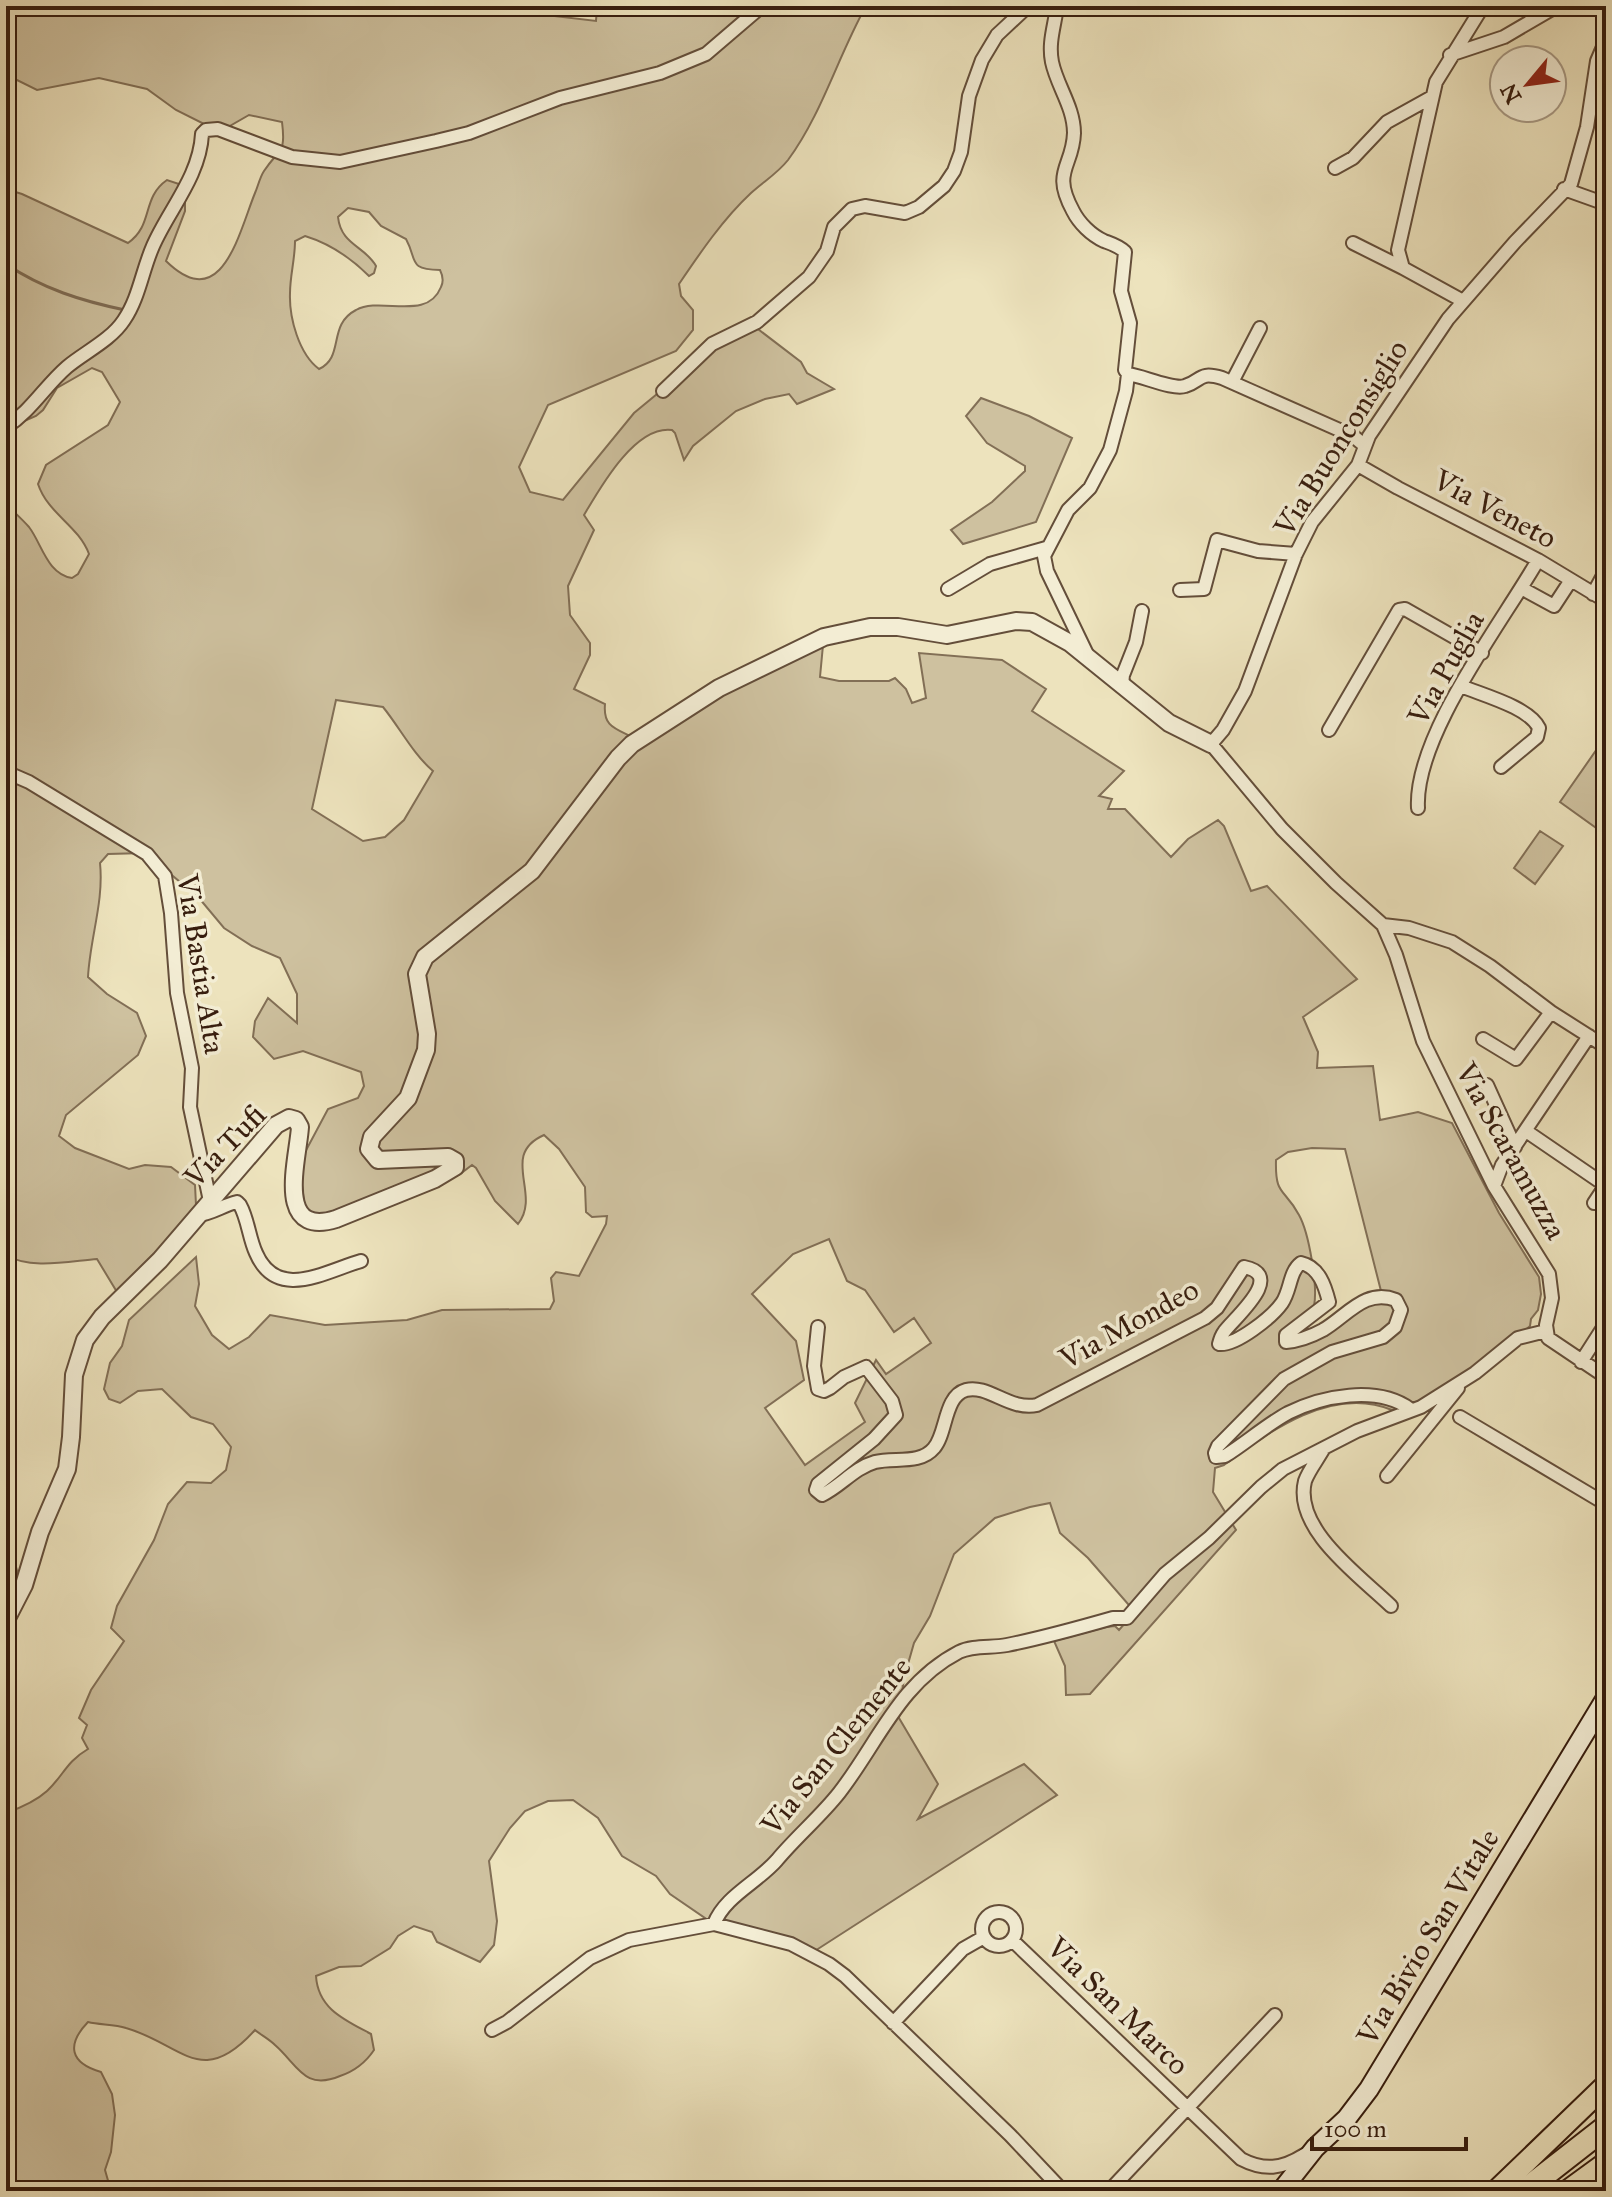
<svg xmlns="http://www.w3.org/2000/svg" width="1612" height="2197" viewBox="0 0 1612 2197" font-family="'IM FELL Great Primer',serif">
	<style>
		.green { fill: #cec19f; stroke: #826f56; stroke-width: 2; fill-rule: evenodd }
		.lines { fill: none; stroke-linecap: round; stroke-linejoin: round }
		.stream { stroke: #7f6c54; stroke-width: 3 }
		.minor-casing { stroke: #644e3a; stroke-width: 16 }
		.tertiary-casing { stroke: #644e3a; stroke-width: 20 }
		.secondary-casing { stroke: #371d0e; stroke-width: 22 }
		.primary-casing { stroke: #371d0e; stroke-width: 24 }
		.motorway-casing { stroke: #371d0e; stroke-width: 26 }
		.minor { stroke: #f3edd4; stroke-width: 12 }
		.tertiary { stroke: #f3edd4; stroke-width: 16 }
		.secondary { stroke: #f3edd4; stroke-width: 18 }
		.primary { stroke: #ede3bd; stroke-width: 20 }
		.motorway { stroke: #ede3bd; stroke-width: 22 }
		.labels { text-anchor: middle; stroke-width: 7; stroke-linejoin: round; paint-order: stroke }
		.street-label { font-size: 30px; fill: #371d0e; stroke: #f3edd4 }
	</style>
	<rect width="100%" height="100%" fill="#ede3bd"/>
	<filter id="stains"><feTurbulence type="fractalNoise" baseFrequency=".0025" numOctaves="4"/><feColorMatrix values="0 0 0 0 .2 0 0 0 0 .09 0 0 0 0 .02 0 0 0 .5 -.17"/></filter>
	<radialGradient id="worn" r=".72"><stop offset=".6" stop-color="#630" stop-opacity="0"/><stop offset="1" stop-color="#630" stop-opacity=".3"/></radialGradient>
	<path class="green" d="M6 6H326L546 15 596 21 597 6H866C838 56 822 114 788 160 777 174 764 181 751 193 723 219 700 253 679 284L681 296 693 310V330L676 351 548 405 519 467 530 492 563 500 634 413 714 347 754 326 801 362 807 373 834 389 797 404 789 394 765 399 736 411 693 446 684 460 675 433 672 430C635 425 600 488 584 515L594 530 568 586 570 615 590 643V655L574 689 605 704C603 726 614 728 632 737L706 697 823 645 820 677 839 681H889L895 678 906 689 912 703 926 698 919 653 1002 660 1046 689 1032 711 1124 771 1099 796 1112 799 1108 809H1125L1171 857 1188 839 1218 820 1224 826 1251 891 1267 886 1357 979 1303 1017 1318 1052 1317 1068 1373 1066 1380 1120 1418 1112 1452 1123 1499 1213 1539 1277 1541 1294 1538 1310 1531 1319 1530 1326 1497 1356 1455 1386 1391 1416 1392 1410C1332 1385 1270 1431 1224 1465L1215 1468 1213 1492 1236 1530 1090 1694 1066 1695 1065 1666 1054 1641 1106 1627 1115 1626 1119 1630 1135 1612 1088 1558 1060 1533 1050 1503 1030 1507 995 1518 954 1554 930 1616 914 1643 904 1678 899 1718 938 1784 918 1819 1024 1764 1057 1795 807 1956 708 1920 670 1894 656 1876 622 1856 598 1818 573 1800 548 1801 525 1811 510 1828 489 1861 497 1921 494 1945 480 1962 437 1942 432 1932 414 1926 398 1936 390 1948 361 1966 339 1967 316 1976C318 2009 345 2020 371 2034L374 2050C366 2062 355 2071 340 2076 304 2091 298 2065 275 2045 269 2039 261 2035 255 2030 201 2090 182 2044 126 2028 114 2024 100 2025 88 2022 66 2045 70 2063 101 2072L112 2094 115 2115 111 2152 105 2170 111 2191H6V1813C20 1808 36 1801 47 1791 64 1775 66 1762 88 1749L82 1738 87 1725 79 1718 91 1690 124 1641 111 1628 117 1606 154 1540 168 1504 187 1482 211 1483 226 1470 231 1447 213 1424 191 1417 162 1389 138 1391 120 1403 109 1399 104 1389 110 1363 122 1346 129 1320 196 1257 199 1284 195 1306 212 1335 229 1349 249 1337 270 1315 325 1325 407 1320 442 1310 550 1309 554 1301 551 1278 556 1272 579 1276 606 1224 607 1216 592 1217 586 1212 585 1187 559 1149 544 1135C499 1155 542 1194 518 1224L495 1201 476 1168 472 1165 460 1174 358 1216 305 1221 295 1171 328 1109 358 1098 364 1086 361 1072 303 1051 274 1059 253 1037 255 1021 268 998 297 1023V994L280 958 252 946 224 928 199 898 167 871 158 857 112 828 143 853 108 854 100 863C104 902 90 938 88 977L107 994 137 1013 146 1036 138 1055 66 1115 59 1136 75 1148 129 1169 145 1165 171 1167 195 1185 196 1205 120 1297 97 1259C70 1261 30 1270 6 1255V504C14 512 22 519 29 527 42 544 47 574 72 578L78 574 89 554C78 525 48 514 38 484L46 465 108 425 120 402 102 372 92 368 57 388 43 410 36 416 6 429V189L22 194 128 243C154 225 141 198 167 180L185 186V211L166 261C222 316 239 232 255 193 258 186 260 177 264 171 280 147 286 154 282 122L249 115 228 127 208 126 176 110 147 89 99 78 37 90 13 78 6 77ZM348 208 369 212 381 226 406 239C418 261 407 269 440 270 443 276 444 281 441 287 427 322 381 296 356 310 327 325 345 357 319 369 299 354 289 318 290 293 290 276 295 259 295 241L305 236C331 244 350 257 369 276L374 273 376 266C365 246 341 245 338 217ZM336 700 383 707C400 728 413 754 433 771L404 820 385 837 363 841 312 809ZM1312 1148 1345 1149 1381 1291 1362 1299 1304 1335C1306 1325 1312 1316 1314 1306 1318 1286 1309 1233 1299 1215 1284 1187 1275 1197 1276 1160L1288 1152ZM829 1239 847 1281 865 1290 894 1332 914 1318 931 1343 886 1374 876 1360 855 1403 865 1422 805 1465 765 1408 804 1380 796 1341 752 1294 793 1254Z
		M981 398 1029 416 1072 438 1036 522 963 544 951 530 992 502 1025 471V466L987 443 966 416Z
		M1606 736V835L1560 802Z
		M1540 831 1563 846 1535 884 1514 868Z
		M6 1532 18 1574 6 1610Z"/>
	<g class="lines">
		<path class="stream" d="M6 264C43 289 82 301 125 310"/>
		<defs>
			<path id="minor" d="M1057 6C1055 25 1048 42 1052 62 1057 86 1074 107 1074 133 1073 167 1051 171 1073 211 1079 223 1091 235 1104 241 1112 244 1119 246 1125 252L1121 291 1130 323 1125 370 1128 374C1143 376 1173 390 1185 386 1202 381 1198 371 1222 378L1353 436 1364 445
				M1606 40 1597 61 1587 127 1571 184 1515 242 1448 319 1369 436 1358 465 1312 522 1296 554 1245 691 1223 730 1211 744 1282 829 1336 883 1383 925 1409 928 1452 942 1490 966 1551 1012 1606 1047
				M1450 55 1504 37 1557 6
				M1335 168 1353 158 1387 122 1432 97
				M1564 189 1606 204
				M1353 243 1403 268
				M1463 301 1403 268 1398 250 1436 82 1483 6
				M1232 382 1260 328
				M663 391 712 344 757 322 809 277 827 251 834 227 852 209 865 206 905 213 919 207 944 186 954 171 961 152 969 96 982 60 997 35 1028 6
				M6 427C31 411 45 386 67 367 85 352 111 340 124 320 139 298 142 271 153 246 168 211 200 176 202 134L206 130 218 129 292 157 340 162 436 141 469 133 560 98 660 73 706 54 762 6
				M1358 465 1398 488 1538 560 1606 601
				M1521 588 1554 606 1571 580
				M948 589 990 564 1046 548
				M1180 590 1204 589 1217 540 1258 551 1296 554
				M1593 594 1606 570
				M1086 652 1047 571 1044 556 1068 510 1090 488 1110 450 1126 391 1128 374
				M1122 685 1123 675 1136 642 1142 611
				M1461 686C1482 695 1529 707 1539 728L1537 737 1501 767
				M1329 730 1399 610 1405 609 1482 653
				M6 772 29 782 147 854 165 876 171 913 177 993 192 1068 190 1107 210 1201
				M1418 808C1414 736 1502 623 1538 560
				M1383 925 1396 955 1423 1041 1494 1186 1549 1274 1552 1298 1546 1325 1548 1338 1606 1377
				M1483 1039 1516 1059 1551 1012
				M1487 1085 1515 1147
				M1526 1131 1602 1183V1191L1594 1203
				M1494 1186 1502 1165 1589 1036
				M198 1215C212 1214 223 1205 237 1202L240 1205C248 1219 249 1238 256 1253 277 1302 326 1271 361 1261
				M818 1327 814 1366 818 1389 824 1391 830 1388 844 1377 866 1367 892 1401 896 1415 874 1439 818 1484 816 1490 822 1495C841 1486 854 1468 875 1462 894 1457 920 1465 934 1448 947 1433 944 1396 966 1390 988 1384 1010 1411 1037 1405L1205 1318 1217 1308 1244 1267C1287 1275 1233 1319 1224 1332 1221 1336 1220 1340 1219 1344 1236 1346 1272 1317 1282 1303 1291 1290 1289 1272 1301 1263 1319 1267 1325 1286 1329 1302L1286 1335V1342C1298 1341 1312 1336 1323 1330 1347 1316 1365 1288 1396 1300L1401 1310 1395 1327 1383 1337 1332 1352 1284 1379 1218 1446 1215 1453 1216 1457 1225 1456C1246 1443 1266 1425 1288 1413 1322 1396 1377 1385 1410 1409
				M1581 1362 1606 1323
				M1460 1417 1606 1504
				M1324 1448C1318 1459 1309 1470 1305 1481 1293 1529 1360 1576 1391 1606
				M1387 1476 1458 1388
				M982 1929a17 17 0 1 1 34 0a17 17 0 1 1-34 0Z
				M714 1924C725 1896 757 1883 777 1860 796 1837 820 1817 839 1793 878 1743 899 1683 959 1652 973 1645 992 1648 1007 1645 1042 1638 1078 1628 1113 1618H1127L1165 1574 1209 1538 1261 1487 1283 1469 1357 1431 1421 1407 1475 1373 1518 1338 1546 1331
				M1012 1940 1241 2159C1264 2171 1282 2169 1304 2155
				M893 2023 963 1949 984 1937
				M492 2030 507 2022 590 1958 629 1940 714 1924 791 1944 829 1964 845 1976 1010 2135 1063 2191
				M1109 2191 1275 2015"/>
			<path id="tertiary" d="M6 1620 24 1585 40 1532 67 1469 71 1437 74 1375 85 1340 102 1317 160 1260 276 1125 289 1118 296 1120 300 1127C298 1159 274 1238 336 1219L435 1179 455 1167V1161L448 1157 378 1160 369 1149 372 1137 408 1098 426 1050 427 1034 417 974 425 957 532 871 618 758 632 744 719 688 824 637 870 627H898L947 635 1016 621 1032 622 1070 643 1169 723 1211 744"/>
			<path id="secondary" d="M1281 2191 1315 2148 1347 2118 1369 2089 1606 1698"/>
			<path id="primary" d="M1496 2191 1606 2085"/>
			<path id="motorway" d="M1524 2191 1606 2127
				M1569 2191 1606 2164
				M1601 2191 1606 2187"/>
		</defs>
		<use href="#minor" class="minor-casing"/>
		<use href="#tertiary" class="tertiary-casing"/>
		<use href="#secondary" class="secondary-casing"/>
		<use href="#primary" class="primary-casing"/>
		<use href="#motorway" class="motorway-casing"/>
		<use href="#minor" class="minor"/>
		<use href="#tertiary" class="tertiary"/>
		<use href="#secondary" class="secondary"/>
		<use href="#primary" class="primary"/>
		<use href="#motorway" class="motorway"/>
	</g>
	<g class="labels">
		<g class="street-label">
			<text transform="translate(1341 438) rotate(-58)" y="10">Via Buonconsiglio</text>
			<text transform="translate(1495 509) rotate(28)" y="10">Via Veneto</text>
			<text transform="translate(1446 668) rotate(-61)" y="10">Via Puglia</text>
			<text transform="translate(201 964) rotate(81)" y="10">Via Bastia Alta</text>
			<text transform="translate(225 1146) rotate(-46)" y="10">Via Tufi</text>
			<text transform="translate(1511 1151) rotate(61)" y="10">Via Scaramuzza</text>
			<text transform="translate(1129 1324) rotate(-29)" y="10">Via Mondeo</text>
			<text transform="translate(836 1746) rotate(-51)" y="10">Via San Clemente</text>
			<text transform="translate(1428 1937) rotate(-59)" y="10">Via Bivio San Vitale</text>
			<text transform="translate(1118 2006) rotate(44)" y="10">Via San Marco</text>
		</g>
	</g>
	<rect width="1612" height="2197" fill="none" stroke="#ede3bd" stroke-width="32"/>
	<rect x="8" y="8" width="1596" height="2181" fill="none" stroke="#371d0e" stroke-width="4"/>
	<rect x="16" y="16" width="1580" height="2165" fill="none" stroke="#371d0e" stroke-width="2"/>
	<g transform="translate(1528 84) rotate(241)"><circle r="38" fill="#f3edd4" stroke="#a89a85" stroke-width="2"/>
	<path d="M0-6L14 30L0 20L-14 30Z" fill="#8f2418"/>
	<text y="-12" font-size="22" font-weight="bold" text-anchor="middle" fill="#371d0e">N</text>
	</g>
	<path d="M1312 2137v12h154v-12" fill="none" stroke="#371d0e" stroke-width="4"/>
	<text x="1324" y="2137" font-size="24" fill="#371d0e" stroke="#f3edd4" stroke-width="6" paint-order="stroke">100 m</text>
	<rect width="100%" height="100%" filter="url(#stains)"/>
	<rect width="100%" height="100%" fill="url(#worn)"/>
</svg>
